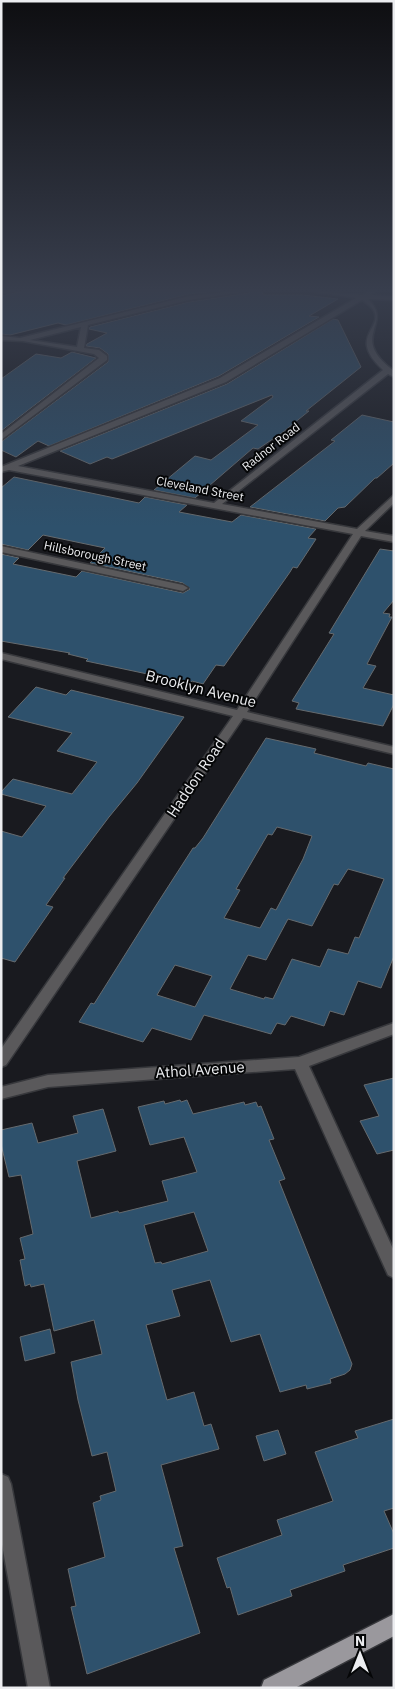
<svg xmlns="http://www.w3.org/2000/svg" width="395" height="1689" viewBox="0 0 395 1689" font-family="'IBM Plex Sans',sans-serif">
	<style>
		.building { fill: #2e516c; stroke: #656a6e; fill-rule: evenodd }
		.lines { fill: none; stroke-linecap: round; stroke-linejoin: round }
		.minor-casing { stroke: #37383c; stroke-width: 3 }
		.major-casing { stroke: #37383c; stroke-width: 3 }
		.minor { fill: #5a595b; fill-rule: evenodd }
		.major { fill: #9a989d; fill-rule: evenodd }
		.labels { text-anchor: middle; stroke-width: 4; stroke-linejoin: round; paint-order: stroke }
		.far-street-label { font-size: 12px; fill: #ecedf0; stroke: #050607 }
		.street-label { font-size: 15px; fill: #ecedf0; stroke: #050607 }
	</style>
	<rect width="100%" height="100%" fill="#191a1f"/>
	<path class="building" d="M24 291H221L189 294 66 325 58 323 10 335 1 334V296Z
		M251 291H262L263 295H303L338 299 309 316 319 317 219 376 49 446 38 441 16 457 1 450V442L108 362V354L100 348 86 346 87 344 107 333 89 329 90 327 189 302 249 293Z
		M333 319 338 320 361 367 306 411H309L283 432 258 449 253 448 195 498 154 490 195 456 211 460 258 425 241 421 273 397 272 395 112 459 107 457 90 464 60 451 227 384Z
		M72 352 96 358 1 431V379L36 354 61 358Z
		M362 415 394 422V463L377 478H375L345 507 338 508 325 521 250 507 335 441 331 440Z
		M14 477 139 503 145 497 187 505 179 512 232 522 241 515 316 529 308 538 316 539 297 568 293 567 290 572 224 666 216 665 203 684 192 681 190 683 86 661 88 659 68 654 70 653 1 641V554L19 558 13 564 76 577 82 571 183 593 190 589 183 583 90 563 105 548 43 535 28 550 1 544V488Z
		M380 549 394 551V600L383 613 390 614 389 617H392L367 664 376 666 363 688 394 695V704L383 726 296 709 299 703 292 701 334 634 329 633Z
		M36 687 66 695 71 690 184 717 137 783 109 817 63 878H65L46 905 53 907 15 962 1 958V831L22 837 46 806 1 794V792L13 779 72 794 97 762 57 751 72 733 8 717Z
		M266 738 316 749 314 753 366 766 368 763 394 769V956L381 988 358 981 344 1015 330 1011 324 1026 291 1016 285 1025 277 1023 271 1034 204 1015 191 1040 152 1028 143 1042 79 1022 91 1003 94 1004 155 907 193 848H195L203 838ZM277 827 312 836 303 859 276 910 271 908 260 928 224 918 240 890 236 889 268 834 272 835ZM348 869 384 879 359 938 355 937 348 954 328 949 320 967 292 959 273 999 265 997 264 999 230 989 248 955 266 960 288 919 312 926 334 884 338 885ZM175 965 212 976 195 1007 157 995Z
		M394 1078V1150L377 1154 360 1121 379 1116 364 1085Z
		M180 1100 181 1102 187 1100 193 1114 244 1102 245 1105 256 1102 258 1107 261 1106 274 1139 269 1140 285 1179 279 1181 352 1364 350 1370 345 1374 330 1379 331 1383 307 1389 306 1385 280 1392 260 1334 231 1342 210 1280 172 1290 180 1316 146 1325 167 1400 194 1392 204 1426 211 1424 219 1449 161 1465 183 1546 174 1548 200 1633 87 1674 71 1607 76 1606 68 1569 105 1557 93 1503 101 1500 100 1496 116 1491 107 1452 92 1456 78 1400 71 1362 102 1354 94 1320 54 1331 44 1284 31 1287 30 1284 25 1286 20 1260 25 1259 20 1238 33 1234 21 1175 9 1177 1 1144V1130L32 1123 38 1143 78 1133 73 1116 103 1109 116 1151 77 1161 91 1218 118 1211 119 1213 168 1201 162 1181 197 1172 184 1137 150 1145 138 1107 164 1101 165 1104ZM194 1212 208 1251 162 1264 161 1262 155 1263 144 1225Z
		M50 1329 55 1353 25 1361 20 1337Z
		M394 1419V1508L384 1511 394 1534V1548L343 1565 345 1571 290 1590 292 1596 238 1615 230 1587 227 1588 217 1558 282 1535 277 1520 333 1501 315 1452 358 1438 355 1431Z
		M278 1430 286 1454 264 1461 256 1436Z"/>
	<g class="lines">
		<defs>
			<path id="minor" d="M1 291H13L1 294Z
				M234 291H249L189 300 88 325 84 348 99 350 107 356V360L1 440V434L99 358 94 354 23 341 1 340V336L20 338 189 296ZM81 327 77 347 30 340Z
				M311 291 362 295 369 291H376L371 295 394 296V300L368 299C395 325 347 336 394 371V377L388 374 222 504 357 529 394 495V503L365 531 394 536V542L361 536 247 712 394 747V754L243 718 6 1065 1 1067V1049L233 716 1 659V653L237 710 353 534 9 470 1 472V467L220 378 356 298ZM362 300C366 303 371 306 374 311 383 329 347 337 383 370L214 503 18 466 226 382Z
				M1 546 183 585 188 588 183 591 1 552Z
				M394 1023V1034L309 1066 394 1251V1278L388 1275 295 1069 48 1087 1 1099V1087L48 1075 299 1057Z
				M1 1474 8 1477 11 1484 50 1688H28L1 1539Z"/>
			<path id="major" d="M394 1614V1636L295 1688H261L264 1680Z"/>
		</defs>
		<use href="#minor" class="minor-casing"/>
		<use href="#major" class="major-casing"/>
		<use href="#minor" class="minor"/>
		<use href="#major" class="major"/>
	</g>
	<linearGradient id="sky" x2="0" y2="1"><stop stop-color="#0e0e11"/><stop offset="0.55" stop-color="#383e4d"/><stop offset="1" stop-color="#383e4d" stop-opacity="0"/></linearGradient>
	<rect width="395" height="527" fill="url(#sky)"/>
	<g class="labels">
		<g class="far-street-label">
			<text transform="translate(271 447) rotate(-38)" y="4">Radnor Road</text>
			<text transform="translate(200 489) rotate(11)" y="4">Cleveland Street</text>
			<text transform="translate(95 556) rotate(12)" y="4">Hillsborough Street</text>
		</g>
		<g class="street-label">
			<text transform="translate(201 689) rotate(14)" y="5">Brooklyn Avenue</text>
			<text transform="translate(196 778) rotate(-56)" y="5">Haddon Road</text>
			<text transform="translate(200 1070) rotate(-4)" y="5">Athol Avenue</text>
		</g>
	</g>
	<rect width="395" height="1689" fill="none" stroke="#ecedf0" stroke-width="5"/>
	<g transform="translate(360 1654)" stroke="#050607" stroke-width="4" paint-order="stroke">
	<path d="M0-4L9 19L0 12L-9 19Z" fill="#ecedf0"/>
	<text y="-8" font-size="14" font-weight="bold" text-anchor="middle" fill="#ecedf0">N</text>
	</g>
</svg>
